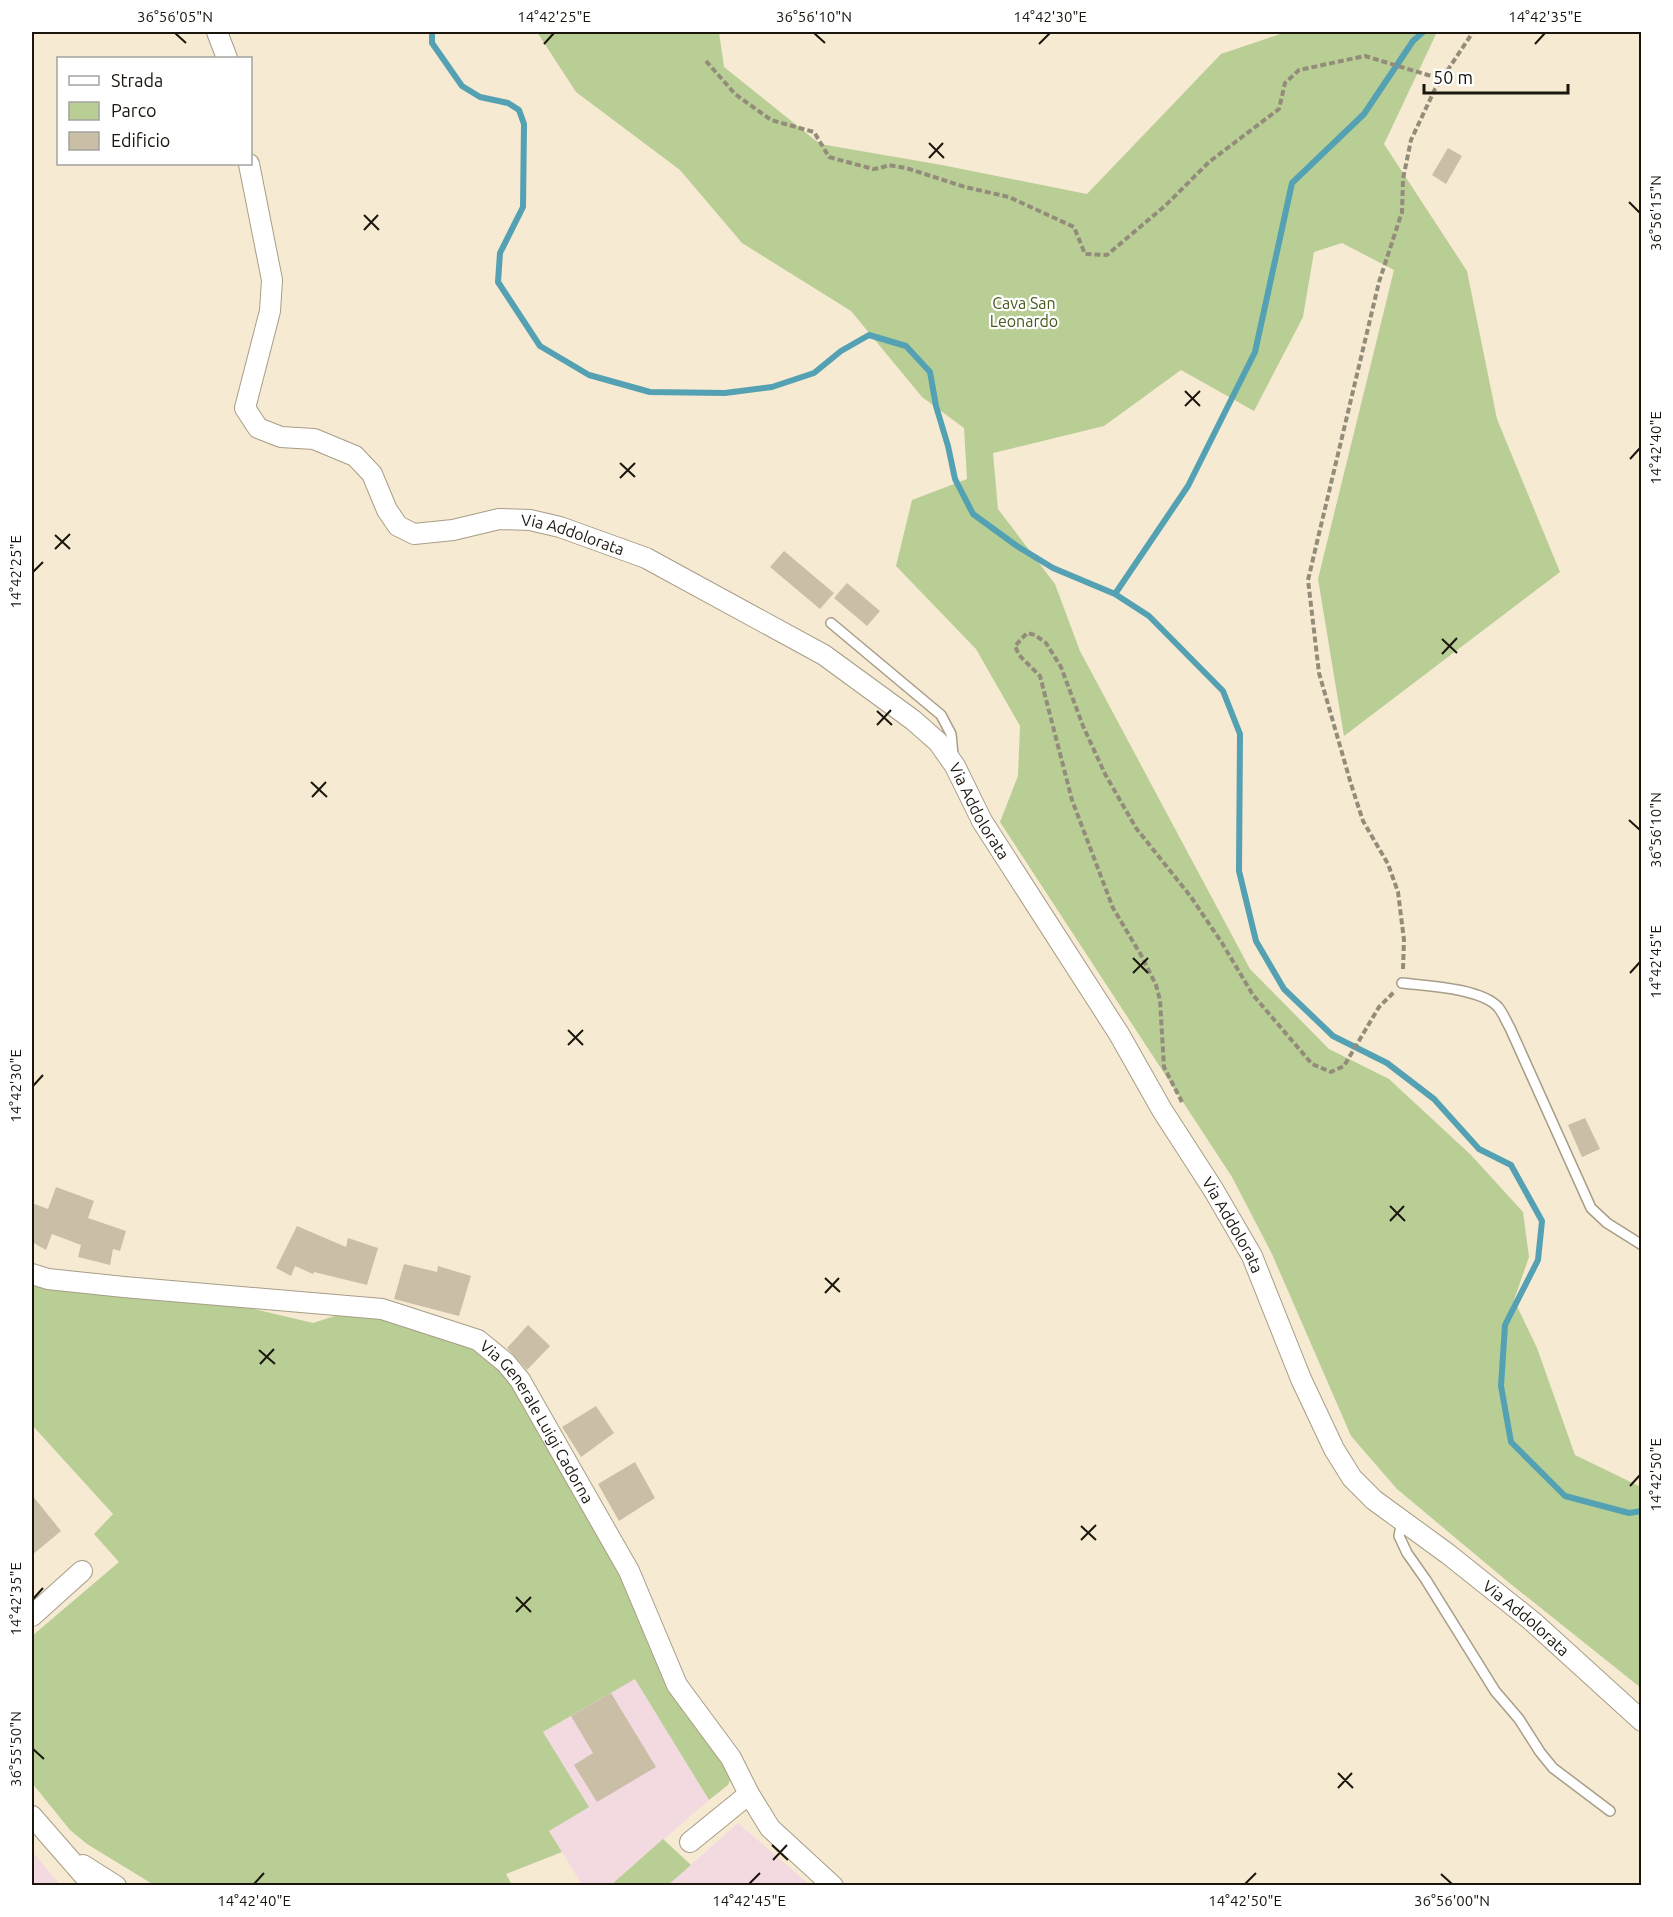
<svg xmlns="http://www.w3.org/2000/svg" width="1673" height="1917" viewBox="0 0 1673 1917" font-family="Ubuntu,sans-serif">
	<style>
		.education { fill: #f3dae1 }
		.green { fill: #b9ce95 }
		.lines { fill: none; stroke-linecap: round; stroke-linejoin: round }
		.stream { stroke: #53a1b3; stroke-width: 6 }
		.building { fill: #cabea7 }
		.lane-casing { stroke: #a89d87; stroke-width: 12 }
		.street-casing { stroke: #a89d87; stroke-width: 22 }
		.path { stroke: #948c7a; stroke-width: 4; stroke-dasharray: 6 3; stroke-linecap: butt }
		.lane { stroke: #fff; stroke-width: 9 }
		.street { stroke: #fff; stroke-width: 20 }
		.ticks { fill: none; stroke: #1a160d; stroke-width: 2 }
		.labels { text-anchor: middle; stroke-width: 4.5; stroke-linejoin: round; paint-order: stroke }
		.park-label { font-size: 16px; fill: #47591c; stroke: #fff }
		.street-label { font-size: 16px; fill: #1a160d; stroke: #fff }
		.neatline { fill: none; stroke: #1a160d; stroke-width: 2 }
		.ticks-label { font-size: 15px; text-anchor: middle; fill: #1a160d }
	</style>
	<rect width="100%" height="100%" fill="#f6ead2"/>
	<path class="education" d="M636 1678 709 1800 611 1885H582L504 1755Z
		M738 1823 810 1885H668Z
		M32 1851 56 1880 61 1885H32Z"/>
	<path class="green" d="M537 32H719L724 67 820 144 942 165 1087 194 1221 54 1286 32H1437L1384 144 1467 271 1497 419 1560 572 1344 736 1318 579 1394 270 1342 243 1314 252 1303 317 1254 411 1181 370 1104 426 993 453 998 509 1055 584 1080 651 1250 969 1329 1049 1389 1079 1471 1155 1523 1212 1529 1257 1514 1300 1537 1348 1575 1455 1641 1487V1688L1507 1581 1397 1489 1351 1436 1272 1254 1232 1177 1000 822 1018 776 1020 726 976 649 896 566 912 500 967 479 964 428 922 397 851 311 742 243 680 170 576 92Z
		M32 1283 220 1301 313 1323 341 1314 404 1322 453 1340 484 1355 515 1383 616 1562 669 1690 727 1764 732 1776 728 1785 709 1800 635 1679 543 1732 589 1807 549 1831 562 1852 506 1874 512 1885H154L87 1844 70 1830 32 1783V1636L119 1562 94 1534 113 1514 32 1425Z
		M663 1839 691 1865 668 1885H611Z"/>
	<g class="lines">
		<path class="stream" d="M432 32V43L462 86 480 97 508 103 519 110 524 124 523 207 500 253 498 282 540 346 589 375 650 392 725 393 772 387 814 373 841 351 869 335 906 346 930 372 936 406 948 446 955 479 973 514 1017 546 1053 568 1115 594 1149 616 1223 691 1240 734 1239 871 1256 941 1284 989 1333 1036 1387 1063 1434 1099 1479 1149 1511 1165 1542 1221 1538 1260 1505 1325 1501 1386 1511 1442 1565 1496 1629 1513 1642 1511
			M1115 594 1188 486 1255 352 1292 183 1364 114 1413 41 1423 32"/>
	</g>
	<path class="building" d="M1448 148 1462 156 1446 184 1432 175Z
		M784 551 834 593 820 609 770 567Z
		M847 583 880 611 867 626 834 598Z
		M1585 1118 1600 1149 1582 1157 1568 1125Z
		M56 1187 94 1201 88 1218 126 1231 120 1251 113 1249 110 1265 78 1257 81 1245 52 1234 46 1250 32 1242V1203L48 1209Z
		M297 1226 346 1247 348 1238 378 1248 367 1285 314 1272 313 1274 295 1266 291 1276 276 1268Z
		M404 1264 437 1272 438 1266 471 1276 459 1316 394 1299Z
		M528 1325 550 1346 527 1370 507 1348Z
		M596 1406 614 1433 581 1457 562 1427Z
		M635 1462 655 1498 619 1521 598 1484Z
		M32 1495 61 1531 32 1555Z
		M611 1693 656 1767 597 1802 574 1765 593 1753 571 1716Z"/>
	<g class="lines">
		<defs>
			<path id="lane" d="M831 623 941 715 951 734 953 755
				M1402 983C1427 986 1480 988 1498 1007 1503 1013 1506 1021 1510 1028L1591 1208 1607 1223 1642 1245
				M1402 1521 1399 1536 1407 1553 1426 1580 1495 1691 1519 1719 1540 1752 1553 1768 1610 1811"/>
			<g id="street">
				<path d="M217 32 227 58"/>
				<path id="s1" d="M249 164 272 280 270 311 245 408 258 428 281 437 314 439 355 456 372 474 387 510 398 526 414 534 453 530 499 519 530 520 560 527 646 558 824 655 913 720 938 742 955 766 982 821 1119 1034 1162 1110 1213 1189 1252 1256 1301 1379 1334 1449 1352 1478 1374 1500 1448 1554 1532 1621 1642 1721"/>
				<path id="s2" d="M32 1274 48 1279 124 1287 382 1309 478 1340 506 1363 520 1380 629 1571 677 1685 731 1758 749 1794 770 1828 833 1886"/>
				<path d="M32 1616 82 1571"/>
				<path d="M32 1816 93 1886"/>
				<path d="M690 1842 749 1794"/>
				<path d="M83 1865 116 1886"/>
			</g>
		</defs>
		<use href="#lane" class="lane-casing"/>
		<use href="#street" class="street-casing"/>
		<path class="path" d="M706 61 735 94 771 120 814 132 829 157 873 169 881 168 888 165 906 168 965 187 1009 197 1074 227 1085 254 1107 255 1166 205 1209 162 1279 109 1285 83 1299 70 1365 56 1441 79
			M1403 969 1404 940 1398 892 1388 864 1363 821 1351 784 1319 673 1308 580 1379 282 1402 212 1403 179 1411 140 1435 89 1473 32
			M1182 1102 1164 1067 1160 1000 1156 985 1141 955 1113 908 1072 800 1040 676 1019 655 1015 646 1027 633 1035 635 1046 643 1061 667 1083 726 1105 774 1136 828 1191 897 1222 943 1253 995 1312 1064 1331 1072 1344 1066 1379 1007 1394 992"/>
		<use href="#lane" class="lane"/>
		<use href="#street" class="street"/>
	</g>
	<path class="ticks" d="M175 33 186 43M814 33 825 43M544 44 554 33M1039 44 1050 33M1535 44 1545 33M929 143 944 158M929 158 943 143M1629 202 1640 213M364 215 379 230M364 230 378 215M1185 391 1200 406M1185 406 1200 391M1630 459 1640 448M620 463 635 477M620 478 635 463M55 535 70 549M55 549 70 534M33 572 43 562M1442 639 1457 653M1442 654 1457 638M877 711 892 725M877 725 891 710M311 782 327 797M312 797 326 782M1629 820 1640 830M1133 958 1148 973M1133 973 1148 958M1630 973 1640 962M568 1030 583 1045M568 1045 583 1030M33 1086 43 1075M1390 1206 1405 1221M1390 1221 1404 1206M825 1278 840 1292M825 1293 839 1278M259 1350 275 1364M260 1364 274 1349M1630 1486 1640 1475M1081 1526 1096 1540M1081 1540 1096 1525M516 1597 531 1612M33 1599 43 1588M516 1612 531 1597M33 1749 44 1759M1338 1773 1353 1788M1338 1788 1352 1773M772 1845 788 1860M773 1860 787 1845M1441 1874 1452 1884M254 1884 264 1873M749 1884 760 1873M1245 1884 1256 1873"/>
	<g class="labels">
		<g class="park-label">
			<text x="1024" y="309">Cava San<tspan x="1024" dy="18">Leonardo</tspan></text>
		</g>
		<g class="street-label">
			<text dy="6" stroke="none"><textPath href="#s1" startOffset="639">Via Addolorata</textPath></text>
			<text dy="6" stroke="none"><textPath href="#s1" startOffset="1143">Via Addolorata</textPath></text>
			<text dy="6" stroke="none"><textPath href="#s1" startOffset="1629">Via Addolorata</textPath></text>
			<text dy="6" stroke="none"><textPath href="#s2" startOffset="555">Via Generale Luigi Cadorna</textPath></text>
			<text dy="6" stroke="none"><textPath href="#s1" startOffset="2133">Via Addolorata</textPath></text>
		</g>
	</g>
	<rect width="1673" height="1917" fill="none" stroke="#ffffff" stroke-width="66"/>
	<rect x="57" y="57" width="195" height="108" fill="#ffffff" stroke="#a3a29e" stroke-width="1.5"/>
	<rect x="69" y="76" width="30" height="9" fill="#ffffff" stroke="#a3a29e" stroke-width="1.5"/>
	<text x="111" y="87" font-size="18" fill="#1a160d">Strada</text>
	<rect x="69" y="102" width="30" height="18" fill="#b9ce95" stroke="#a3a29e" stroke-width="1.5"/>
	<text x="111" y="117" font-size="18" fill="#1a160d">Parco</text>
	<rect x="69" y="132" width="30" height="18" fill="#cabea7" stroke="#a3a29e" stroke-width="1.5"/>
	<text x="111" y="147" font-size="18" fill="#1a160d">Edificio</text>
	<path d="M1424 84v9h144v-9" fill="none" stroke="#1a160d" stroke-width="3"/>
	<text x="1433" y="84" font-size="18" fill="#1a160d" stroke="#ffffff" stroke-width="4.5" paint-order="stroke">50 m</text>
	<rect x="33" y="33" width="1607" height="1851" class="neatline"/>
	<g class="ticks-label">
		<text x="175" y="22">36°56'05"N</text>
		<text x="554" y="22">14°42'25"E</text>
		<text x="814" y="22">36°56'10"N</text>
		<text x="1050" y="22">14°42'30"E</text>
		<text x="1545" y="22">14°42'35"E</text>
		<text transform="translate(1656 213) rotate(-90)" y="5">36°56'15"N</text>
		<text transform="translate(1656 448) rotate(-90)" y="5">14°42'40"E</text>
		<text transform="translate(16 572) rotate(-90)" y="5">14°42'25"E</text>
		<text transform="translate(1656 830) rotate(-90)" y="5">36°56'10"N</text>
		<text transform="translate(1656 962) rotate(-90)" y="5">14°42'45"E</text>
		<text transform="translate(16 1086) rotate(-90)" y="5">14°42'30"E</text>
		<text transform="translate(1656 1475) rotate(-90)" y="5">14°42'50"E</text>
		<text transform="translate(16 1599) rotate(-90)" y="5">14°42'35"E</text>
		<text transform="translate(16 1749) rotate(-90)" y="5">36°55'50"N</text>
		<text x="254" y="1906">14°42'40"E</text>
		<text x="749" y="1906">14°42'45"E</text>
		<text x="1245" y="1906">14°42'50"E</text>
		<text x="1452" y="1906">36°56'00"N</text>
	</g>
</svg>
